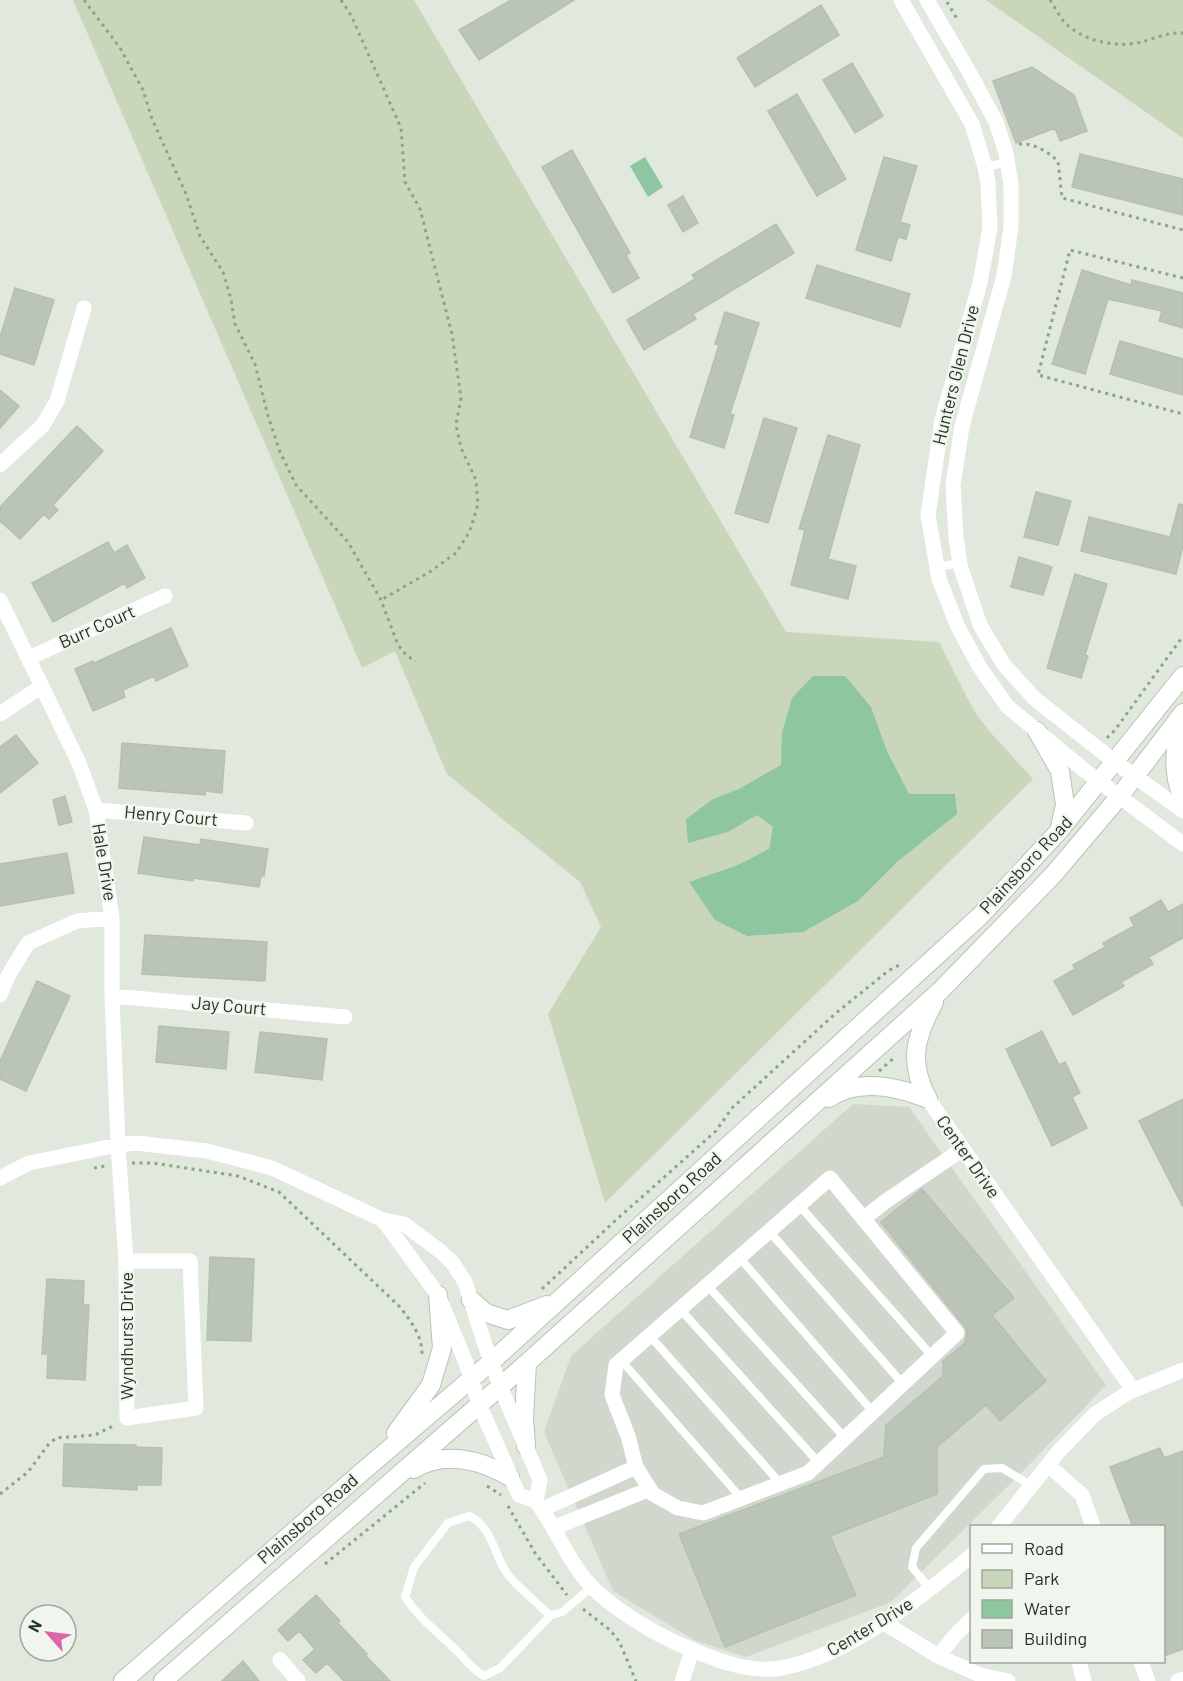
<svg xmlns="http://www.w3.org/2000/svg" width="1183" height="1681" viewBox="0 0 1183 1681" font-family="Barlow,sans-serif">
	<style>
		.built { fill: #d0d7cd }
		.green { fill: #c9d6ba }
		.water { fill: #8dc6a1 }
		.building { fill: #bac5b7; stroke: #b5c0b2; stroke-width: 1.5 }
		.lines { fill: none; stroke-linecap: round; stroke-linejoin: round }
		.secondary-casing { stroke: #b6c6b3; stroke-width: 20 }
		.path { stroke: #87a783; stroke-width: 3; stroke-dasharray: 3 4.5; stroke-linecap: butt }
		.lane { stroke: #fff; stroke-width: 8 }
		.street { stroke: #fff; stroke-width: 15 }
		.secondary { stroke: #fff; stroke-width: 18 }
		.labels { text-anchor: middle; stroke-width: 4.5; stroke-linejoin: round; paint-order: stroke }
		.street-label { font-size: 18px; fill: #233522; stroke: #f0f5ee }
	</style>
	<rect width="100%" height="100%" fill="#e1e8de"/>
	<path class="built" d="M853 1104 909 1107 1106 1385 1025 1469 891 1602 746 1657 694 1640 613 1591 544 1432 571 1356Z"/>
	<path class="green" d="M73 0H414L786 632 939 642 974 711 990 732 1033 779 605 1203 548 1014 601 927 580 882 447 774 395 651 362 668Z
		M986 0H1183V138Z"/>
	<path class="water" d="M645 157 663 187 648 197 630 166Z
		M813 676H845L871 707 887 751 909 794H955L957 814 898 861 858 901 803 932 747 936 715 920 689 882 738 865 769 849 773 827 757 815 728 832 688 843 686 819 713 799 739 789 781 765 782 733 792 698Z"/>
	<path class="building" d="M511 0H574L479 60 459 30Z
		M821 5 839 35 755 87 737 58Z
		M852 63 883 116 855 133 823 80Z
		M1032 67 1074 95 1087 131 1060 141 1055 128 1016 143 993 81Z
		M797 94 846 179 817 196 768 111Z
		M572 150 630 253 626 255 639 278 613 293 542 167Z
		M1080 154 1183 179V215L1072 187Z
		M884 157 917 166 900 222 910 225 906 239 898 237 891 261 856 250Z
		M683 196 698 223 683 232 668 205Z
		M776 224 794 253 693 314 696 319 644 350 627 320 695 279 692 275Z
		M817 265 910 294 900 327 806 298Z
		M1082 270 1131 285 1132 280 1183 293V328L1159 321 1162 311 1108 299 1085 374 1052 364Z
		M15 288 54 300 34 365 0 354V337Z
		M725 312 759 323 730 414 734 415 724 448 690 437 719 345 715 344Z
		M1120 341 1183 359V395L1110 374Z
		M0 390 19 406 0 428Z
		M764 418 797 428 768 523 735 513Z
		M77 426 103 451 53 505 58 510 49 519 44 514 20 539 0 521V507Z
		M828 435 860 445 828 559 856 566 848 599 791 585 805 530 799 529Z
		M1036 492 1071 501 1058 545 1024 537Z
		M1179 504 1183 505V546L1176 574 1081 551 1089 517 1170 537Z
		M108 542 114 553 127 545 145 578 127 588 125 583 53 622 32 583Z
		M1019 557 1052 567 1043 595 1011 587Z
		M1075 574 1107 584 1085 655 1088 656 1081 678 1047 668Z
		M171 628 188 666 156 681 154 676 123 690 125 697 93 711 75 669 93 661 94 663Z
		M16 735 38 763 0 793V747Z
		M122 743 225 751 222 793 205 791V795L119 788Z
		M65 796 72 822 59 825 53 800Z
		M144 837 200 845 201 839 268 849 264 876H261L259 887 193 878V881L138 873Z
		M67 853 74 893 0 906V864Z
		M1161 900 1168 912 1183 904V938L1149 957 1153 964 1121 982 1124 986 1073 1015 1054 981 1075 969 1073 965 1105 947 1103 943 1134 926 1130 918Z
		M145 935 267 942 265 981 142 974Z
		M37 981 70 996 26 1091 0 1079V1061Z
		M159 1026 229 1032 226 1069 156 1062Z
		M1042 1031 1059 1065 1065 1062 1080 1093 1072 1097 1087 1128 1052 1146 1006 1049Z
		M260 1032 327 1039 322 1080 255 1072Z
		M1183 1099V1207L1139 1121Z
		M922 1189 1014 1298 992 1315 1046 1381 1000 1421 986 1405 937 1447V1494L830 1536 856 1595 725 1647 679 1534 884 1457 886 1425 943 1376V1361L965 1343 967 1332 965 1327 881 1222Z
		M210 1257 254 1259 251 1341 207 1340Z
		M47 1279 84 1281 83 1305H89L85 1380 47 1378 48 1354H42Z
		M64 1444 136 1445V1447L162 1448 161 1485H137V1490L63 1486Z
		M1160 1448 1164 1458 1183 1451V1649L1167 1655 1164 1645V1527H1133L1110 1467Z
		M316 1595 340 1621 338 1623 367 1654 365 1655 390 1681H344L327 1663 316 1673 303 1660 315 1649 299 1631 288 1641 278 1630Z
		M243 1661 259 1681H222Z"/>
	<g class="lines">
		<defs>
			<path id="secondary" d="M1182 719C1175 749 1171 770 1183 799
				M1037 731 1060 771 1065 805 1060 827
				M829 1098C858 1078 898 1087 928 1099
				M928 1099C908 1062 915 1038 934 1002
				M471 1300 486 1313 508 1320 547 1305
				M396 1433 431 1385 442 1348 438 1295
				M526 1446 524 1418 527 1363
				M414 1469C444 1450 481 1460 510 1477
				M123 1681 362 1472 491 1362 980 916 1058 832 1183 676
				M163 1681 527 1363 940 991 1053 875 1119 797 1183 713"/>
		</defs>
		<use href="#secondary" class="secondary-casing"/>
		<path class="path" d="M84 0 120 48 143 90 152 119 186 194 200 236 223 272 231 299 235 324 255 364 268 416 280 452 296 485 348 542 381 600 398 645 407 656 416 661
			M341 0 351 15 401 128 405 182 420 209 452 334 461 398 456 425 461 448 476 480 478 504 470 531 456 553 428 573 381 600
			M1050 0C1055 7 1060 18 1066 24 1086 42 1116 48 1142 42 1155 38 1169 32 1183 33
			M947 2 957 19
			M1019 144C1035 143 1046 151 1058 161L1062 198 1183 230
			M1183 278 1070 250 1038 375 1183 414
			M1107 738 1115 730 1183 636
			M879 1071 895 1057
			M132 1163H153L238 1176 279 1192 400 1307C411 1322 422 1335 422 1354
			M94 1168 105 1166
			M542 1289 616 1220 716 1131 732 1108 836 1013 888 971 901 964
			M487 1486 501 1495
			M0 1494 28 1472 48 1445 56 1438 95 1435 115 1425
			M508 1506 535 1553 567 1595
			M325 1564 425 1483
			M583 1609 610 1630 619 1641 636 1681"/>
		<path class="lane" d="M985 167 1008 162
			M937 567 960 563
			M799 1205 932 1356
			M769 1231 903 1384
			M739 1257 873 1412
			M707 1285 845 1438
			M680 1309 819 1463
			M650 1336 780 1483
			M621 1360 741 1498
			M931 1590 912 1567 916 1548 984 1469 1002 1468 1032 1486
			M551 1615 546 1612C534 1600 519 1588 508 1575 494 1556 493 1527 469 1516L448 1523 414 1567 405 1597C419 1619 439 1633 457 1651 466 1660 472 1669 484 1676L500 1668 551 1615 562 1612 592 1587"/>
		<path class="street" d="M901 0 972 124 985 167 988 183 990 228 980 283 942 420 928 515 939 579 958 627 979 666 1007 706 1084 770 1183 844
			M927 0 968 70 996 122 1006 153 1011 185V227L1004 276 962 426 953 485 956 537 960 565 980 625 1004 665 1035 699 1115 762 1183 811
			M0 465 43 425 57 401 84 308
			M0 600 79 763 96 810 112 918V996L118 1145 126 1261
			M29 658 165 596
			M0 714 42 686
			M96 810 246 823
			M0 995 8 976 28 943 77 921 112 918
			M112 996 345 1017
			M928 1099 1133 1390
			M0 1178 29 1163 118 1145 136 1143 207 1151 272 1168 383 1220 404 1224 440 1251 452 1262 465 1282 484 1342 500 1386 540 1480 536 1501
			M830 1178 957 1333 808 1473 703 1513 678 1508 653 1494 636 1467 628 1436 612 1395 616 1365Z
			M863 1219 886 1201 963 1149
			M383 1220 438 1295 466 1363 479 1404 519 1495 536 1501C557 1529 568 1563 593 1588 614 1609 653 1633 681 1645 711 1658 748 1674 781 1668 846 1657 922 1597 972 1555
			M126 1261H190L196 1408 127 1418Z
			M1048 1465 1082 1495 1093 1526
			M543 1509 636 1467
			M999 1526 1060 1450 1095 1414 1129 1392 1183 1370
			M553 1528 650 1489
			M883 1622 938 1656 980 1675 1008 1681
			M938 1656 958 1632 972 1619
			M280 1660 298 1681
			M1079 1662 1084 1681
			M1141 1662 1148 1681
			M682 1681 692 1651
			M1178 1681 1183 1679"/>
		<use href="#secondary" class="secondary"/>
	</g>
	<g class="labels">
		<g class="street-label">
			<text transform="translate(956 375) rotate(-76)" y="6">Hunters Glen Drive</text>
			<text transform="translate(97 627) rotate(-24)" y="6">Burr Court</text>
			<text transform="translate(171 816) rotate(5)" y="6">Henry Court</text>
			<text transform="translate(104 862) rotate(81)" y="6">Hale Drive</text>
			<text transform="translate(1026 865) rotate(-47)" y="6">Plainsboro Road</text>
			<text transform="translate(229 1006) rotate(5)" y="6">Jay Court</text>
			<text transform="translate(968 1157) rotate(55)" y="6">Center Drive</text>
			<text transform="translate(672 1198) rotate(-42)" y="6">Plainsboro Road</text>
			<text transform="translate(127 1336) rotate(-90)" y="6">Wyndhurst Drive</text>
			<text transform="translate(308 1519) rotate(-41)" y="6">Plainsboro Road</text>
			<text transform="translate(870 1627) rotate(-31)" y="6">Center Drive</text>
		</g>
	</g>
	<rect x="970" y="1525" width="195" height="138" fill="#f0f5ee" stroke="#9ea89c" stroke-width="1.5"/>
	<rect x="982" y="1544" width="30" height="9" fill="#ffffff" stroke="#9ea89c" stroke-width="1.5"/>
	<text x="1024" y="1555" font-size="18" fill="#233522">Road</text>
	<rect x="982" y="1570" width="30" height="18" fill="#c9d6ba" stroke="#9ea89c" stroke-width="1.5"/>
	<text x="1024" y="1585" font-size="18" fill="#233522">Park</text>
	<rect x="982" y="1600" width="30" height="18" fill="#8dc6a1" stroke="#9ea89c" stroke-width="1.5"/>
	<text x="1024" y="1615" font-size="18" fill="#233522">Water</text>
	<rect x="982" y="1630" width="30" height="18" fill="#bac5b7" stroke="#9ea89c" stroke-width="1.5"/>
	<text x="1024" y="1645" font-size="18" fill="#233522">Building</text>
	<g transform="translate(48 1633) rotate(298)"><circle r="28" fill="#f0f5ee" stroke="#9ea89c" stroke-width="1.5"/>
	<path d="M0-4.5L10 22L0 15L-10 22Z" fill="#df65a9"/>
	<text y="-9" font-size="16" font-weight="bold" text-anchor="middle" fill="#233522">N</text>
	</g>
</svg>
